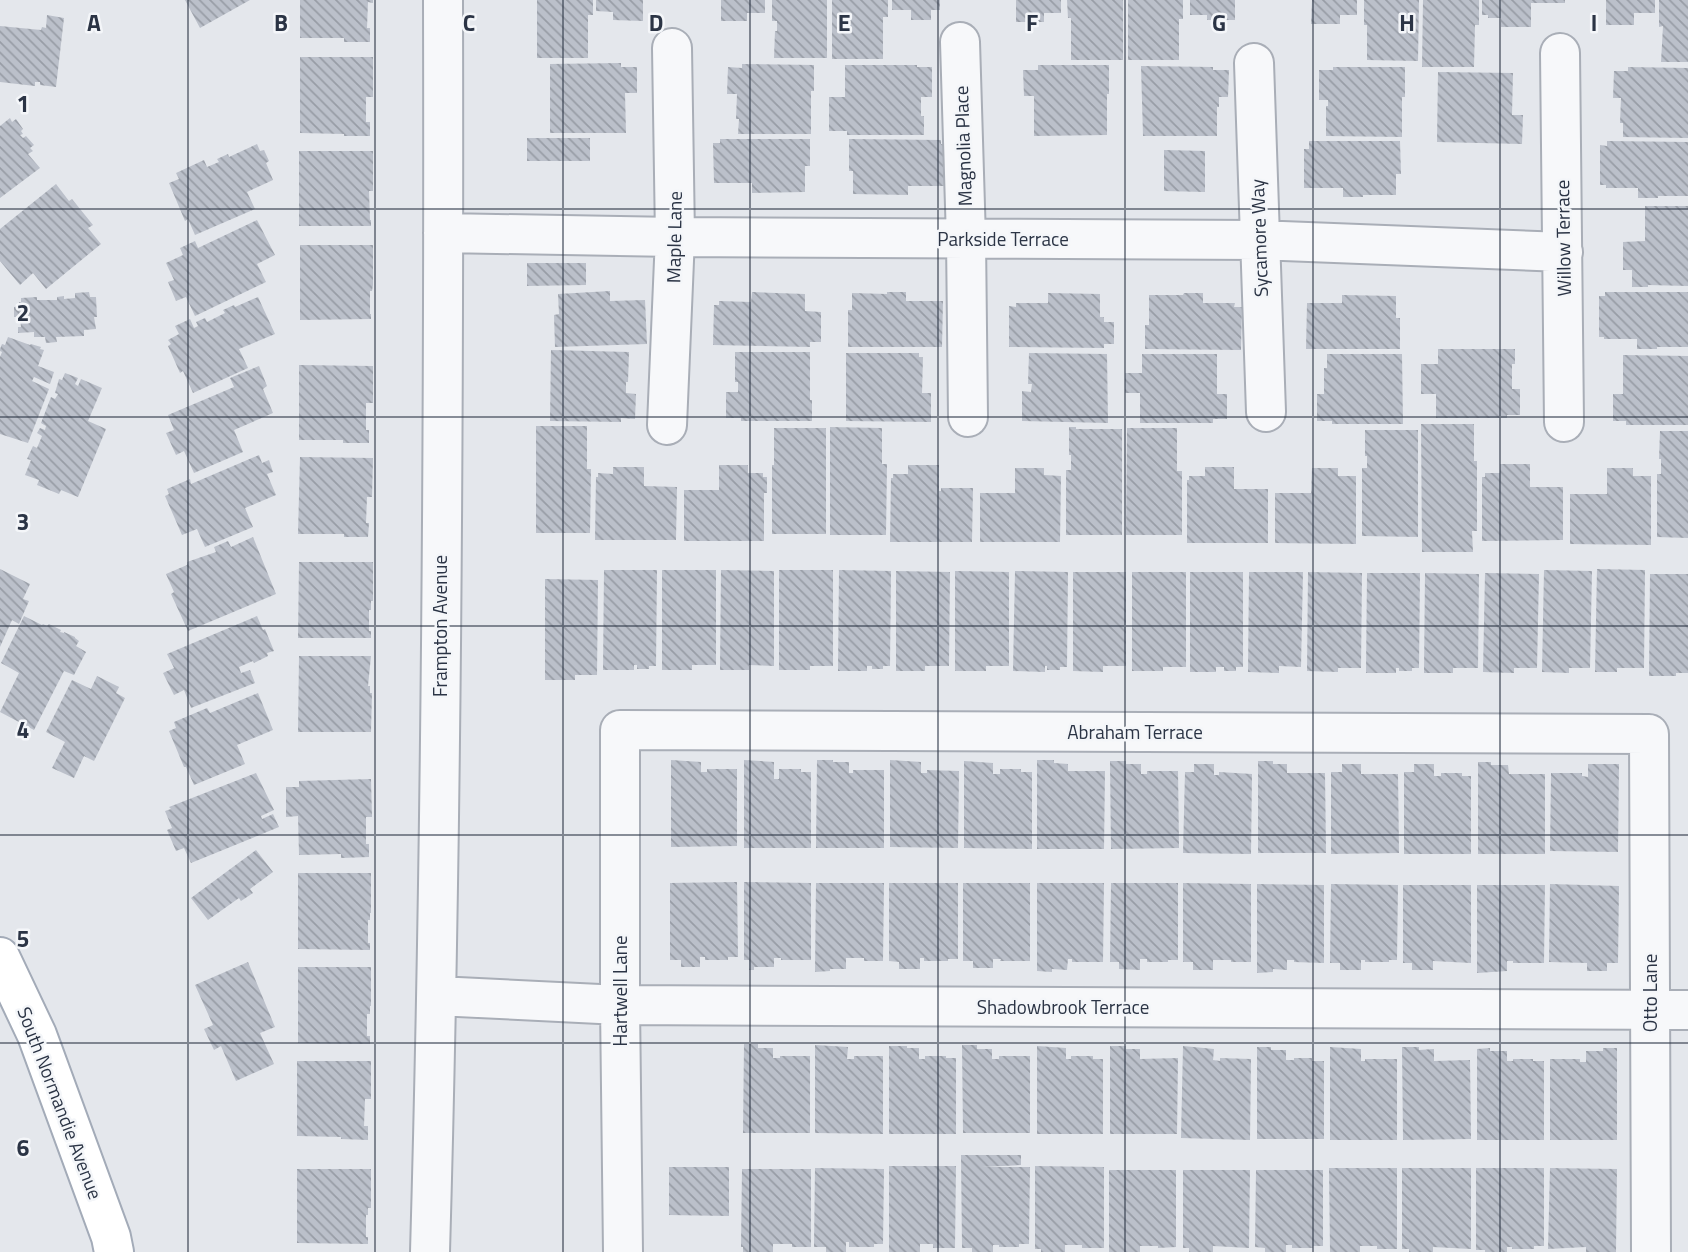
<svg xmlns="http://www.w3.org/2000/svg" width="1688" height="1252" viewBox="0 0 1688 1252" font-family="'Titillium Web',sans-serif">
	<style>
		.building { fill: url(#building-back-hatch) }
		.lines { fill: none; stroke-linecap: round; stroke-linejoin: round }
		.minor-casing { stroke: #a9aeb7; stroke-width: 42 }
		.major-casing { stroke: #a3abb8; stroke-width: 42 }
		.minor { stroke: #f7f8fa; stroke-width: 38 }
		.major { stroke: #fff; stroke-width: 38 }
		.grid { fill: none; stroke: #2b3445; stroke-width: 2; stroke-opacity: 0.55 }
		.labels { text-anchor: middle; stroke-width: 5; stroke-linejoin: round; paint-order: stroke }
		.street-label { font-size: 19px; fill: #2b3445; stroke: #f4f6f9 }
		.grid-label { font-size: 23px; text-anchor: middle; font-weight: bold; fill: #2b3445; stroke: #f4f6f9; stroke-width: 5; stroke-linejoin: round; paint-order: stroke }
	</style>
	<defs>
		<pattern id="building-back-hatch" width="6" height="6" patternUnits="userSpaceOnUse" patternTransform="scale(1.75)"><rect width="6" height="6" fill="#bbc0ca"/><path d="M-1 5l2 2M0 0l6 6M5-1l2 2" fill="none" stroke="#989da6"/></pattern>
	</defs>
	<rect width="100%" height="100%" fill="#e4e7ec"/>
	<path class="building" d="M185 0H250L200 28Z
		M300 0H373V3L368 2 367 28H370V42H344V38H300Z
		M537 0H593V15H588V58H537Z
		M596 0H643V21L613 20V12L596 11Z
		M721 0H765V13H747V21H721Z
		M772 0H827V58H774L775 31H777V21H772Z
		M832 0H888V17H883V59H832Z
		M892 0H940V10H931V20H911V10H892Z
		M1016 0H1061V13H1044V22H1016Z
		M1067 0H1123V60H1071V18H1068Z
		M1128 0H1183V19H1179V60H1128Z
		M1190 0H1235V20H1207V15H1190Z
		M1312 0H1357V15H1340V24H1311Z
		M1364 0H1419L1418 61 1367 60V25H1364Z
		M1423 0H1479V25H1475L1474 67H1422Z
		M1482 0H1565V3H1531V27H1501V18H1488V15H1482Z
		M1606 0H1655V13H1634V25H1606Z
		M1659 0H1688V62H1661L1663 26 1659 27Z
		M47 15 64 18 56 87 40 85V82H35V86L0 82V26L41 30 42 27 46 28Z
		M300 57H373V97H366V122H370V136H344V134L300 133Z
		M621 63V67H637V93H625L626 133H550V64Z
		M742 64 814 65V91H811V134H738L739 119H736L737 94H727L728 67 742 68Z
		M845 65H917V67H932V97H921V116H924V135H847V131H829V97H845Z
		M1038 65H1109V94H1107V135L1034 136V96H1024L1023 70H1038Z
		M1141 66 1213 67V70H1229L1228 97H1219V107H1217V136H1143Z
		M1333 67H1405V97H1402V137L1326 136V106H1328V100H1319V70H1333Z
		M1628 67 1688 68V138L1623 137V123H1620L1621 98H1613L1614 71H1628Z
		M1438 72 1513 73 1512 115H1523L1522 144 1437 142Z
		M10 118 12 122 16 119 23 129 21 131 23 134 20 135 23 138 26 136 34 145 30 148 33 151 28 154 40 168 0 198V126Z
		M527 138H590V161H527Z
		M720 139H810V166H805V192L752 193V183H714L713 143H720Z
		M849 139 941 140V144H944V186H908V195L853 194V171H849Z
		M1309 141H1400L1401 174H1396V195H1363V197H1343V188H1304V149H1309Z
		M1607 141 1688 142V196H1658V198H1638V188H1606V185H1600V145L1607 146Z
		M257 144 260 151 264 150 269 161 266 163 273 180 247 192 255 209 195 235 188 219 185 221 169 183 179 179 176 173 204 160 207 167 219 162 217 159 228 154 229 157Z
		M1164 150 1205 151V192L1164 191Z
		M299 151H373V191H369L370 220H371V226H299Z
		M56 184 69 201 72 199 93 225 88 228 101 244 46 289 33 273 20 285 0 261V229Z
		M1645 206H1688V286L1648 285V287H1632V270H1623V242L1645 241Z
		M257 220 275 255 257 264 266 282 195 316 186 297 176 301 168 282 174 280 166 263 183 255 180 248 195 241 198 248Z
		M300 245H373V285L372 291H370V314H371V319L300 320Z
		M527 263H586V285L527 286Z
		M610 291V301L645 300 647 344 555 347 554 315 559 314 558 294Z
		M89 292 90 297H96L97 317H94L96 329 84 330V336L56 337 57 342 46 343 45 337H34V332L18 333V327H21L20 317H14V307L19 306V302H21V298L37 297V300H57V297L64 296V299L75 298V293Z
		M752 292 805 294V311L821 312V342H810V347L713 345 714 305H719V301L751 302Z
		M887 292H906V301H943L942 347H848V310H852V293L887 294Z
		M1605 292H1688V347H1657V349H1637V339H1604V337H1599V296H1605Z
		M1048 293 1100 294V317H1104V322H1114V344H1104V348L1009 347V306L1016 307V303H1048Z
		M1184 293H1203V303H1235L1234 307H1242L1241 350 1145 349V325H1149V295H1183Z
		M1342 295 1396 296V318H1400V349H1306L1307 303H1342Z
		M258 297 275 334 239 349 248 368 193 393 183 371 180 373 168 346 171 344 168 340 179 334 175 326 190 319 194 328 198 326 196 322 205 318 207 322 225 313 223 310 234 305 235 307Z
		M8 337 30 345 31 344 41 347 40 349 44 350 38 366 54 372 50 384 34 377 32 381 49 389 28 443 0 434V357L2 352 0 351V349L2 344 5 345Z
		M1438 349H1515V364H1512V389H1520V415H1507V418H1436V394H1421V364H1438Z
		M551 350 629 352 628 382H626V393L636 394 635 419 621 418V422L550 421Z
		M735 352H810V400H812V421H741V418H726V392H738V382H735Z
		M846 353H919V357H923L922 393H931V422L846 421Z
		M1029 353 1107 354 1108 423 1022 421V391L1031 392 1032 384H1028Z
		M1142 354H1217V394H1227V419H1213V423H1140V393H1125V373H1142Z
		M1327 354H1402L1403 424H1332V421H1317V394H1324V368H1327Z
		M1623 355 1688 356V425H1626V421H1613V394H1623Z
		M299 365 373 366V403H366V430H369V443H343V440H299Z
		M259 366 267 386 263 389 273 413 234 430 243 452 194 473 184 451 176 455 166 433 174 430 168 415 234 387 230 378Z
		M65 373 78 378 75 384 78 386 81 379 102 388 88 421 106 429 78 497 61 490 59 494 37 485 39 480 25 475 31 460 27 459 33 446 37 448 42 436 37 433 40 428 45 430 46 426 41 423 51 397 55 399 58 394 55 393 59 379 62 380Z
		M1421 424H1474V461H1477V531H1472L1473 552H1422Z
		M536 426H587V469H591L590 533H536Z
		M830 427 882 428V464H887L886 535H830Z
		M1069 427H1076V429H1122V535H1066V470H1071V455H1069Z
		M774 428H826V534H772V465H774Z
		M1127 428H1177V471H1182V535H1126Z
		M1365 430H1418V537L1362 536V468H1367V456H1365Z
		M1660 431H1688V538L1657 537V474H1661V459H1659Z
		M259 455 262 463 269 460 273 472 267 474 276 495 245 508 253 527 205 547 197 529 182 535 165 496 169 494 167 489 190 479 191 484Z
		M300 457 373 458 372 497H367L366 523H369L368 537H344V534H298Z
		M1500 464H1530V487H1563V540L1482 541V477H1485V473H1500Z
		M719 465H748V473H763V477H767V493H764V541H684V490H719Z
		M908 465H939V491H941V488H973L972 542H890L891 478H893V474H908Z
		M613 467H644V486L677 487 676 540H595L596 477H598V473L613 474Z
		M1205 467H1234V489H1268V543H1187V480H1189V476H1205Z
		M1015 468H1044V475L1061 476 1060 542H980V493H1015Z
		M1312 468H1338V476H1356V544L1275 543V493H1311Z
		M1607 468H1633V476H1651V545L1570 544V494H1607Z
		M253 537 276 594 188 631 171 594 174 592 166 574 187 565V562L216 552 214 547 228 541 231 547Z
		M299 562H373V601H371V610H369V631H371V638H298Z
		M0 569 30 584 23 599 29 601 19 624 12 620 0 647Z
		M1597 569 1645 570 1644 668H1617V672H1595Z
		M604 570H657L656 666H649V669H637V665H634V670H603Z
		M662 570H716V665H692V670H662Z
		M721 570 774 571V666L749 665V670H720Z
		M779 570H833V666H810V670H779Z
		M839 570 891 571 890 666H883V669H872V666H867V671H838Z
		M1544 570 1592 571 1590 668H1569V673L1542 672Z
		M896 571 950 572 949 666H925V671H896Z
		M955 571 1009 572V666H986V671H955Z
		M1015 571 1068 572 1067 667H1060V670H1047V666H1045V672L1013 671Z
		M1073 572H1126V666H1103V672L1073 671Z
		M1132 572H1186V667H1163V671H1132Z
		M1190 572H1243V667H1236V671H1224V667H1216V672H1190Z
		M1249 572H1303L1301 667 1279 666V673L1248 672Z
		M1308 572 1362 573 1361 668H1338V672L1307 671Z
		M1367 573H1420L1419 668H1412V671H1399V668H1396V673H1366Z
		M1425 573 1479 574 1478 668H1453V673H1424Z
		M1485 573 1539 574 1537 668H1514V673L1483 672Z
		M1650 574H1688V673H1676V676H1649Z
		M545 579 598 580 597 675H575V680H545Z
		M24 616 42 625 43 624 47 626 49 624 61 630 60 632 64 633V632L75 637V638L79 641 76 646 86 652 74 675 64 671 34 730 0 712 19 673 1 663Z
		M257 616 263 630 265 629 274 651 267 653 268 656 254 663 253 661 239 667 241 673 250 670 255 683 191 708 184 690 174 695 163 673 174 668 167 654Z
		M299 656H371L368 686H370V693H372L371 732H298Z
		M97 676 119 687 116 693 125 698 94 761 84 756 74 778 52 768 65 742 46 732 72 680 91 689Z
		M258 693 273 730 237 745 245 764 194 785 186 767H184L169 731 176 728 174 722 207 708 210 713Z
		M671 760 701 762V772H707V769H737V846L671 847Z
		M744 760 774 762V779H779V769H801V772H811V848H744Z
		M817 760H833V762H849V773H853V770H884V848H816Z
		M890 760 921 762V773H927V770L959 771 958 848 890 847Z
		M1037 760H1054V763L1068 764V771H1105L1104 849H1037Z
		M964 761 993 763V774H1000V769H1021V772H1032V849L964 848Z
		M1110 761H1126V764H1141V774H1147V771H1178L1179 848 1111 849Z
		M1258 761H1273V764H1287V773H1325L1326 853H1258Z
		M1478 762H1491V765H1508L1509 774H1545V854H1478Z
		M1194 764H1214V775H1219V772L1252 774 1251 854 1183 853 1185 772H1194Z
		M1342 764H1361V774H1398L1399 853 1331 854V772H1342Z
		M1414 764H1434V776H1441V773H1462V776H1471V854H1404V772H1414Z
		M1588 764H1619L1618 852 1550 851 1551 773H1582V776L1588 777Z
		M256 773 274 810 261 816 262 819 273 814 279 827 191 863 184 848 176 851 167 830 172 828 165 811 171 809 169 807Z
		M371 779 372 817H366V844H369V857L341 858V854L299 855 298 816 286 817V787H299V781Z
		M256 850 273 872 250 889 253 893 241 901 239 898 208 920 191 898Z
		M298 873H371V913H370V920H368V943H370V950L298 949Z
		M737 882 738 957H728V960H705V957H700V967H681V960H670V883Z
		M744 882 811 883V960H781V958H774V967H754V970H749V960H744Z
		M816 883H884L883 961H864V958H846V969H830V971L815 972Z
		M889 883H958V959H948V961H924V958H920V969H899V962L889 961Z
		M963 883H1030V961H1000L1001 959H993V968H973V961H963Z
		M1037 883H1104L1103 962H1072V959H1068L1067 970 1052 969V972L1037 971Z
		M1111 883H1178V960H1168V962H1147V959H1140V970L1119 969V962H1110Z
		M1183 883 1251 884V962H1231V960H1213V970H1193V962H1183Z
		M1257 884 1324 885V963L1294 962V960H1287V970L1273 969V972L1257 973Z
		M1331 884 1398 885 1397 960H1389V962H1365V960H1361V970H1340V963H1330Z
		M1550 884 1619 886 1618 963H1607V971H1587V963L1549 962Z
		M1403 885H1471V963L1433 961V970H1412V963H1403Z
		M1477 885H1545L1544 963H1513V961H1507V971L1477 973Z
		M248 962 275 1027 260 1033 274 1064 236 1081 221 1046 214 1050 204 1029 213 1025 195 985Z
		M298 967H371V1006H370V1014H367V1036H370V1044L298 1043Z
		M744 1044H758V1048H773V1058H780V1056H810V1133H743Z
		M815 1045 848 1047 847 1059H854V1056H883V1134L815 1133Z
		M962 1045H977V1049H992V1059H999V1056H1030V1133H963Z
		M889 1046H907V1048H919V1059H925V1056H946V1058H956V1134H889Z
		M1037 1046 1066 1048V1059H1071V1056H1093V1059H1103V1134H1037Z
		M1110 1046H1126V1049H1140V1059L1178 1058 1177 1134H1110Z
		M1183 1046 1214 1049 1213 1060 1220 1061V1058L1251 1059 1250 1140 1181 1138Z
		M1257 1047H1271V1050H1286V1060H1294V1058H1312V1061H1324V1139H1257Z
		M1330 1047 1361 1049V1061H1365V1059H1397V1140H1330Z
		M1402 1047H1419V1050L1434 1049V1061L1470 1060 1471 1139 1403 1140Z
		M1490 1048V1051H1507V1061H1513V1059H1533V1061H1544V1140H1477V1049Z
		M1603 1048H1617V1140H1550V1059H1580V1062H1586V1051H1603Z
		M297 1061H371V1099H365L364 1126H368V1140L341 1139V1137L297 1136Z
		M961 1155H1021V1165L982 1167H1030L1029 1244H1019V1247H999V1245H993V1252H972V1248H962Z
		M889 1166H956L955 1248H933V1244H920V1252H889Z
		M1035 1166 1104 1167V1248H1082V1245H1065V1252H1041V1249H1035Z
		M669 1167H729V1216L669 1215Z
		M815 1168 884 1169 883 1244H874V1247H849V1242H846V1252H826V1247H814Z
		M1329 1168H1397V1249H1377V1246H1360V1252H1330Z
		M1402 1168H1471V1249L1433 1247V1252H1409V1249H1402Z
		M1476 1168H1544V1246H1534V1249H1512V1247H1507V1252H1485V1250H1476Z
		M1550 1168 1617 1169 1616 1252H1586V1247L1548 1249Z
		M297 1169H371V1208H368V1215H366V1237H368V1244L297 1243Z
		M742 1169H811V1247H792V1244H773V1252H743V1247H741Z
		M1109 1170H1176V1247L1158 1248V1246H1140V1252H1109Z
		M1183 1170H1250L1249 1248 1213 1246V1252H1189V1248H1183Z
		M1256 1170H1323V1246H1313V1248H1292V1245H1286V1252H1265V1248L1255 1247Z"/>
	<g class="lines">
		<defs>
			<path id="minor" d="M960 42 966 239 968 417
				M1560 53 1564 422
				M1254 63 1266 412
				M443 233 675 237 1259 240 1563 252
				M667 425 675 237 672 48
				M437 996 620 1005 1688 1010
				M430 1252C442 835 444 417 443 0
				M623 1252 620 1005V730L1649 734 1651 1252"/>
			<path id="major" d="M0 957 37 1035 111 1237 114 1252"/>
		</defs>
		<use href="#minor" class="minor-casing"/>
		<use href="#major" class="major-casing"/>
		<use href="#minor" class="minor"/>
		<use href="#major" class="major"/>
	</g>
	<path class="grid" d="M188 0V1252M375 0V1252M563 0V1252M750 0V1252M938 0V1252M1125 0V1252M1313 0V1252M1500 0V1252M0 209H1688M0 417H1688M0 626H1688M0 835H1688M0 1043H1688"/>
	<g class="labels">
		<g class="street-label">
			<text transform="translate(963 146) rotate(-92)" y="7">Magnolia Place</text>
			<text transform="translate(674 237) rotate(-89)" y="7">Maple Lane</text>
			<text transform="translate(1259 238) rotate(-92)" y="7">Sycamore Way</text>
			<text transform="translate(1563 238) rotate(-91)" y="7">Willow Terrace</text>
			<text x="1003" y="246">Parkside Terrace</text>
			<text transform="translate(440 626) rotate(-90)" y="7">Frampton Avenue</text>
			<text x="1135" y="739">Abraham Terrace</text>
			<text transform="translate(620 991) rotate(-90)" y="7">Hartwell Lane</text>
			<text transform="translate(1650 993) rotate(-90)" y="7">Otto Lane</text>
			<text x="1063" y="1014">Shadowbrook Terrace</text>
			<text transform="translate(60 1103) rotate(69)" y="7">South Normandie Avenue</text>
		</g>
	</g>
	<g class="grid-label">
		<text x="94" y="31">A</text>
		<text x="281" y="31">B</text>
		<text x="469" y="31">C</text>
		<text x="656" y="31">D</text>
		<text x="844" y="31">E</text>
		<text x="1032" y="31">F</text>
		<text x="1219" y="31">G</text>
		<text x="1407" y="31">H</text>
		<text x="1594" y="31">I</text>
		<text x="23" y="112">1</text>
		<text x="23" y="321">2</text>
		<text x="23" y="530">3</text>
		<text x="23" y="738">4</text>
		<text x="23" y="947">5</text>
		<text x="23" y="1156">6</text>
	</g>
</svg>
